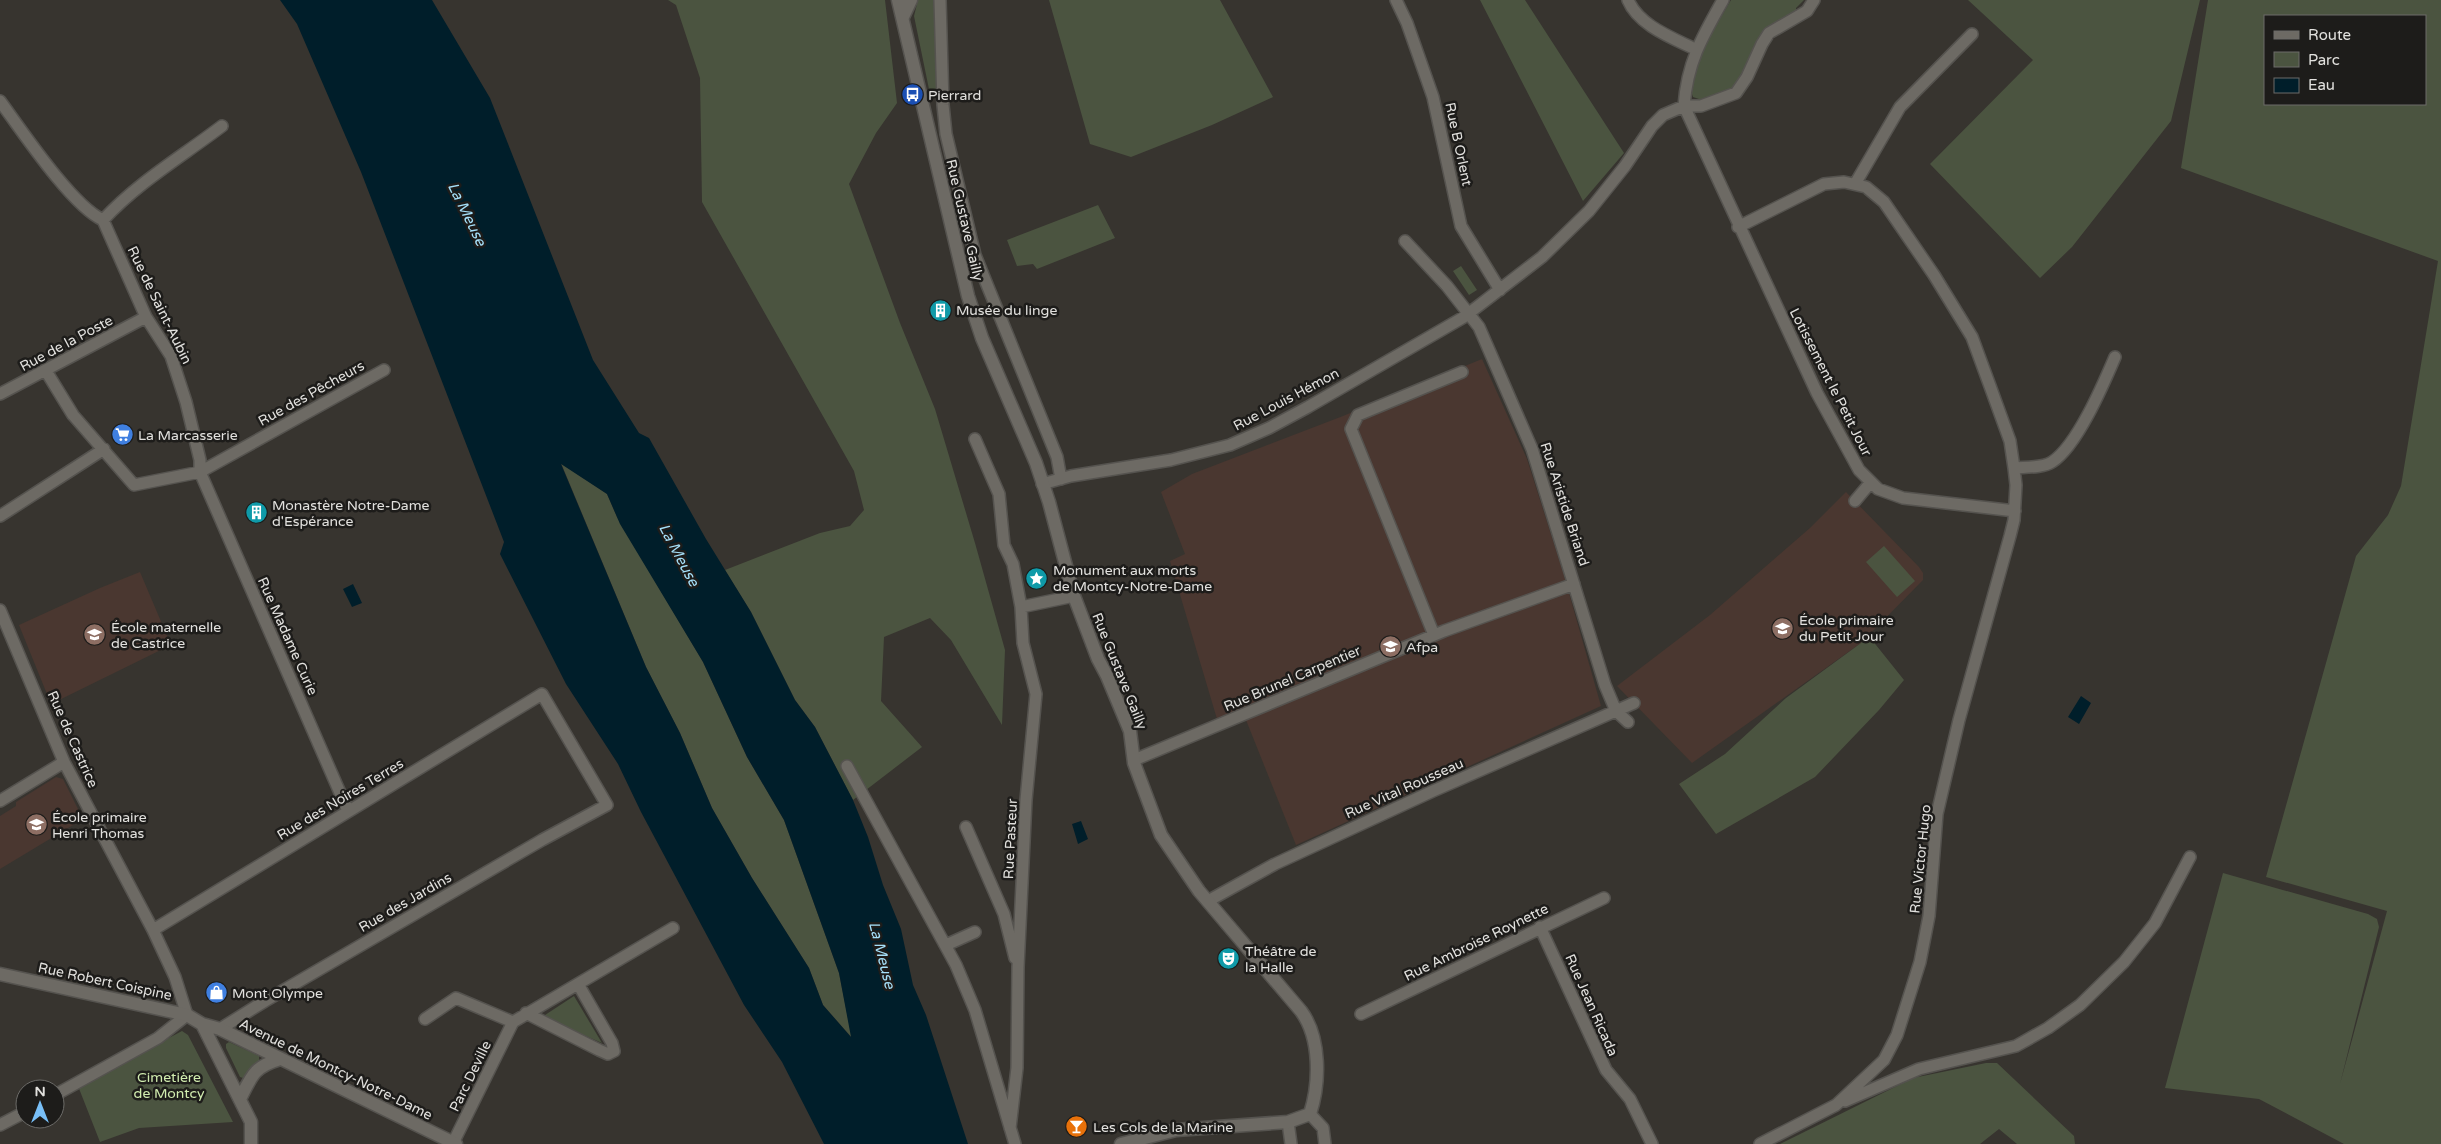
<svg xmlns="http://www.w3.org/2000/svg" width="2441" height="1144" viewBox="0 0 2441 1144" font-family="'Varela Round',sans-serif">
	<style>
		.education { fill: #4a3730 }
		.green { fill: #4b5440; fill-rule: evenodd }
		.water { fill: #001e2a; fill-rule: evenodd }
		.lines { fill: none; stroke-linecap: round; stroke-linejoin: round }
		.minor-casing { stroke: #55534f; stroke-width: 14 }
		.tertiary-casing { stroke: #55534f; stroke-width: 15 }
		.minor { stroke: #6d6a64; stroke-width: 11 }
		.tertiary { stroke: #6d6a64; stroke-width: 12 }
		.labels { text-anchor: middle; stroke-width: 5; stroke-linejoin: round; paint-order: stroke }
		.poi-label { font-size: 14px; fill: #e2e1de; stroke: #1d1c1a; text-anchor: start }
		.street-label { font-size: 14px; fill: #e2e1de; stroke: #1d1c1a }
		.park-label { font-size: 14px; fill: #d1ecaf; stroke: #1d1c1a }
		.water-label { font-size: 15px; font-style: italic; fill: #a5dff8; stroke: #1d1c1a }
	</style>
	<rect width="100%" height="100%" fill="#37342f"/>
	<path class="education" d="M1482 359 1527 459 1563 572 1601 706 1296 845 1242 710 1217 719 1170 561 1185 554 1161 492 1192 474 1343 416Z
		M1846 492 1919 567 1923 573V580L1861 643 1692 763 1617 686 1710 615 1810 528Z
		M140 572 171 645 51 704 19 625 100 588Z
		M56 777 63 779 83 819 0 869V816L16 806V802Z"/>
	<path class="green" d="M668 0H885L897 103 876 133 849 184 900 323 935 409 975 543 1005 650 1002 725 951 640 930 618 884 637 881 701 922 747 853 800 815 727 795 700 751 612 725 570 820 533 850 526 864 510 854 471 702 202 700 78 676 5Z
		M918 0H936L938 79 935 99 930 94 914 16Z
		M1049 0H1220L1273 97 1212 125 1131 157 1090 144Z
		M1480 0H1525L1624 153 1583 201Z
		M1731 0H1804L1796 8V15L1774 27 1741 83 1733 90 1702 100 1693 97 1691 91 1698 56Z
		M1968 0H2200L2171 121 2072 247 2040 278 1930 164 2033 60Z
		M2208 0H2441V1144H2344L2259 1099 2165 1088 2223 873 2368 914 2377 919 2379 927 2340 1084 2387 911 2266 877 2356 556 2388 515 2401 486 2438 261 2181 168ZM2265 16H2425V104H2265Z
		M1098 205 1115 238 1037 269 1033 264 1017 266 1007 240Z
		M1461 266 1477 290 1469 295 1453 271Z
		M561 463 607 494 617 517 703 662 747 757 784 820 839 973 852 1038 823 1005 809 968 752 878 712 808 680 733 646 667Z
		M1884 546 1915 581 1897 597 1866 562Z
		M1868 635 1904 680 1879 710 1815 777 1716 834 1679 784 1725 754 1786 698 1861 643Z
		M574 996 602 1043 542 1017Z
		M182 1031 188 1035 233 1122 139 1128 100 1142 78 1086Z
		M229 1042 259 1056V1061L252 1066 243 1078 240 1077 226 1048V1044Z
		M1986 1063H1997L2074 1136 2075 1144H2017L1999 1129 1980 1144H1780L1913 1078Z"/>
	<path class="water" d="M280 0H432L490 98 593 360 639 433 649 438 706 539 751 612 795 700 815 727 853 800 868 837 883 885 901 929 913 985 926 1015 968 1144H824L782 1062 744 1005 641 812 618 764 566 684 500 554 504 542 361 172 297 24ZM561 464 607 494 620 524 703 662 747 757 784 820 839 973 851 1037 823 1005 809 968 752 878 712 808 680 733 646 667Z
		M353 584 362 603 352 607 343 589Z
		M2081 696 2091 703 2079 724 2068 717Z
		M1081 821 1088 839 1078 844 1072 824Z"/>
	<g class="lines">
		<defs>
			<path id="minor" d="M940 0 943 105 946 134 975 255 1057 457 1061 479
				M1396 0 1407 23 1433 97 1461 226 1500 290
				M1628 0C1639 26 1673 38 1697 50
				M1814 0 1807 11 1769 33 1762 44 1747 77 1736 93 1701 106H1684L1817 393 1859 470 1878 489 1903 498 2015 511
				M0 101C22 131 72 206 103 220L146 317 171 356 186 402 200 460V472L348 811
				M1855 184 1900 107 1972 34
				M103 220C137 183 181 157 222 126
				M1738 227 1824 184 1844 182 1866 187 1884 202 1934 275 1972 337 1990 386 2010 441 2014 468 2016 485 2014 520 2010 536 1959 720 1937 814 1929 916 1920 962 1897 1035 1884 1060 1836 1105 1760 1144
				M1405 241 1447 286 1479 327 1532 449 1605 685 1616 711 1628 722
				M46 371 73 415 134 485 200 472 384 370
				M0 394 146 317
				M975 439 999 494 1004 545 1013 564 1021 607
				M2014 468C2025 467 2043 468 2052 462 2077 446 2103 385 2115 357
				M1042 484 1071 476 1171 460 1230 445 1269 428 1308 407 1464 317 1542 257 1589 211 1625 166 1652 126 1663 115 1684 106C1687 63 1702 37 1723 0
				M1855 501 1871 482
				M0 516 104 449
				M0 610 64 762 153 930 175 977 187 1015 158 1038 55 1095
				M1434 635 1351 429 1358 415 1462 372
				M1134 760 1444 631 1574 584
				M847 766 956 965 975 1010 1015 1144
				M0 801 64 762
				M966 827 1004 914 1015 958
				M1208 901 1275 864 1433 791 1634 703
				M1540 927 1606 1070 1630 1099 1652 1144
				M153 930 542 694 607 805 542 840 265 1001 220 1029
				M946 945 975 932
				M526 1013 599 1050 608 1054 614 1051 612 1043 578 984
				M1361 1014 1604 898
				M425 1019 456 998 513 1022
				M1845 1101 1919 1069 2016 1046 2048 1028 2080 1005 2124 962 2155 923 2190 857
				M1310 1114 1323 1128 1325 1144
				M1288 1122 1291 1144
				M0 1125 25 1112
				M1010 1128 1017 1068 1018 967 1026 800 1036 694 1023 643 1021 607 1074 596
				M453 1143 513 1022 673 928"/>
			<path id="tertiary" d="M898 0 968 296 982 338 1036 463 1049 502 1074 596 1098 659 1107 676 1130 731 1134 763 1161 835 1199 891 1301 1011C1321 1038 1320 1083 1310 1114L1288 1122 1176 1130 1121 1144
				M903 17 911 0
				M0 974 187 1015 202 1024 220 1029 456 1144
				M202 1024 251 1122V1144
				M240 1099C252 1075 254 1067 280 1059"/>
		</defs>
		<use href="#minor" class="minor-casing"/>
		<use href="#tertiary" class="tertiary-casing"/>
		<use href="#minor" class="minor"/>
		<use href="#tertiary" class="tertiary"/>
	</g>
	<defs>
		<symbol id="bus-disc" viewBox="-11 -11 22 22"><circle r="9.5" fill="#1a4fb4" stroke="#1d1c1a"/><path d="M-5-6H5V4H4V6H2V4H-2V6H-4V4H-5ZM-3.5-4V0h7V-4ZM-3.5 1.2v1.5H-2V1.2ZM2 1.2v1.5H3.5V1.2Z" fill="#fff"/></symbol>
		<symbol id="building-disc" viewBox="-11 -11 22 22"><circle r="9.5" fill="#0f9aa8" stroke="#1d1c1a"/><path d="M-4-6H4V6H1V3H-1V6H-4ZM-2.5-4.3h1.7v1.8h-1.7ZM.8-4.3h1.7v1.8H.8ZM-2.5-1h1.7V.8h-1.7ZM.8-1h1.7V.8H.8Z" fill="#fff"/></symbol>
		<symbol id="supermarket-disc" viewBox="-11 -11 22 22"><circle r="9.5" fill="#3f7fe0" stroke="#1d1c1a"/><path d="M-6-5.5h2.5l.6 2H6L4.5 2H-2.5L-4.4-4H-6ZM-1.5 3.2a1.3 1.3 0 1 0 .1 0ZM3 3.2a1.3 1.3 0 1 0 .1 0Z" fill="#fff"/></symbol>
		<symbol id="sight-disc" viewBox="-11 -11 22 22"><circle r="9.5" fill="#0f9aa8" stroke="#1d1c1a"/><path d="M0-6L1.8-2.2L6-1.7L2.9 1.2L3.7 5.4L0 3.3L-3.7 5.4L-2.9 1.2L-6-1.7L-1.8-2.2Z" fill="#fff"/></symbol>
		<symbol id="school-disc" viewBox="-11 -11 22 22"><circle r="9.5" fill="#8d6e63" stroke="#1d1c1a"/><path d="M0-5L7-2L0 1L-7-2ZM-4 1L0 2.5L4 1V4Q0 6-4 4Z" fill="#fff"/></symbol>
		<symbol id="university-disc" viewBox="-11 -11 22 22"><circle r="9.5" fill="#8d6e63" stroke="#1d1c1a"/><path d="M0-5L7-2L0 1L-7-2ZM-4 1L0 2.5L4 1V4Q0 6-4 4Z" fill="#fff"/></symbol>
		<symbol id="theatre-disc" viewBox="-11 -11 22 22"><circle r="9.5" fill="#0f9aa8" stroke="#1d1c1a"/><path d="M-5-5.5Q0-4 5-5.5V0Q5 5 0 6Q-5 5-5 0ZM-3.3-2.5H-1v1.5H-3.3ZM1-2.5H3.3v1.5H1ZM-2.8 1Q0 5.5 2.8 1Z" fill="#fff"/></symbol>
		<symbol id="shop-disc" viewBox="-11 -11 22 22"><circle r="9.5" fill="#3f7fe0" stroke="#1d1c1a"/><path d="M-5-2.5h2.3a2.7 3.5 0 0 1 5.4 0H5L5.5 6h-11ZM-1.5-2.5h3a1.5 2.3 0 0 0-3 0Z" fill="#fff"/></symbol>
		<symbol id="bar-disc" viewBox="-11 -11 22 22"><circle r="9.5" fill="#e8710a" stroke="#1d1c1a"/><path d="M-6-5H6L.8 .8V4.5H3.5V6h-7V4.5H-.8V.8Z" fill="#fff"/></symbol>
	</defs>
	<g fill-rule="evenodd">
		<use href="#bus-disc" x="900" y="82" width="25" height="25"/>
		<use href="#building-disc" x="928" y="298" width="25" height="25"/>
		<use href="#supermarket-disc" x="110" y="422" width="25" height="25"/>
		<use href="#building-disc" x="244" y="500" width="25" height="25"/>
		<use href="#sight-disc" x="1024" y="566" width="25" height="25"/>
		<use href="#school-disc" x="1770" y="616" width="25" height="25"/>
		<use href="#school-disc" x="82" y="622" width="25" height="25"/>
		<use href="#university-disc" x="1378" y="634" width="25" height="25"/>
		<use href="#school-disc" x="24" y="812" width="25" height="25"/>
		<use href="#theatre-disc" x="1216" y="946" width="25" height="25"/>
		<use href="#shop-disc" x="204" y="980" width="25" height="25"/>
		<use href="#bar-disc" x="1064" y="1114" width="25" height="25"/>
	</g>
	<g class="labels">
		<g class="poi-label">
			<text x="928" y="100">Pierrard</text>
			<text x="956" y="315">Musée du linge</text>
			<text x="138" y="440">La Marcasserie</text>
			<text x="272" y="510">Monastère Notre-Dame<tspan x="272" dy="16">d'Espérance</tspan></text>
			<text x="1053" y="575">Monument aux morts<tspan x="1053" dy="16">de Montcy-Notre-Dame</tspan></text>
			<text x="1799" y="625">École primaire<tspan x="1799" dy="16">du Petit Jour</tspan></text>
			<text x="111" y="632">École maternelle<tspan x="111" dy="16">de Castrice</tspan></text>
			<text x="1406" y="652">Afpa</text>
			<text x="52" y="822">École primaire<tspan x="52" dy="16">Henri Thomas</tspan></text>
			<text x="1245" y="956">Théâtre de<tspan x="1245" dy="16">la Halle</tspan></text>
			<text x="232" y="998">Mont Olympe</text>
			<text x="1093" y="1132">Les Cols de la Marine</text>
		</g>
		<g class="street-label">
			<text transform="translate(1459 144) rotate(78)" y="5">Rue B Orlent</text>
			<text transform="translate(965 220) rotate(77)" y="5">Rue Gustave Gailly</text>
			<text transform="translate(160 305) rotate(64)" y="5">Rue de Saint-Aubin</text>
			<text transform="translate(66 343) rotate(-28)" y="5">Rue de la Poste</text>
			<text transform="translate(1831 382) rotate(63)" y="5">Lotissement le Petit Jour</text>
			<text transform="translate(311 393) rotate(-29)" y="5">Rue des Pêcheurs</text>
			<text transform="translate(1286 399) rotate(-28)" y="5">Rue Louis Hémon</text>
			<text transform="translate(1565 504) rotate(72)" y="5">Rue Aristide Briand</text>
			<text transform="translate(288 636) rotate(66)" y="5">Rue Madame Curie</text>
			<text transform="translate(1120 671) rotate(68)" y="5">Rue Gustave Gailly</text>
			<text transform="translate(1292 678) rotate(-23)" y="5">Rue Brunel Carpentier</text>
			<text transform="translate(73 739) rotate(66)" y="5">Rue de Castrice</text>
			<text transform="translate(1404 788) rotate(-24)" y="5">Rue Vital Rousseau</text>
			<text transform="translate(340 799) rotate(-31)" y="5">Rue des Noires Terres</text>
			<text transform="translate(1010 839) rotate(-87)" y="5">Rue Pasteur</text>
			<text transform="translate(1920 859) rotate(-84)" y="5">Rue Victor Hugo</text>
			<text transform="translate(405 902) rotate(-30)" y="5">Rue des Jardins</text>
			<text transform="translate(1476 942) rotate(-26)" y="5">Rue Ambroise Roynette</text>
			<text transform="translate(105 981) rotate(12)" y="5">Rue Robert Coispine</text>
			<text transform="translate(1592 1005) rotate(66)" y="5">Rue Jean Ricada</text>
			<text transform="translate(336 1069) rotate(26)" y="5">Avenue de Montcy-Notre-Dame</text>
			<text transform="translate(470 1076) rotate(-64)" y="5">Parc Deville</text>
		</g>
		<g class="park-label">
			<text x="169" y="1082">Cimetière<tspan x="169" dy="16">de Montcy</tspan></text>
		</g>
		<g class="water-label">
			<text transform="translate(467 214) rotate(64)" y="5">La Meuse</text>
			<text transform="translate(679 555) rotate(62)" y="5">La Meuse</text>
			<text transform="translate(882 955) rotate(76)" y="5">La Meuse</text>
		</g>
	</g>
	<rect x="2264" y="15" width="162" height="90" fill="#1d1c1a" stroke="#6c6b68"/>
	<rect x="2274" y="31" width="25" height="8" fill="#6d6a64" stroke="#6c6b68"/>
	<text x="2308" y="40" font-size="15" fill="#e2e1de">Route</text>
	<rect x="2274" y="52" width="25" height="15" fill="#4b5440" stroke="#6c6b68"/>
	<text x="2308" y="65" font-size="15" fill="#e2e1de">Parc</text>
	<rect x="2274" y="78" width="25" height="15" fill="#001e2a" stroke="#6c6b68"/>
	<text x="2308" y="90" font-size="15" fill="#e2e1de">Eau</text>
	<g transform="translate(40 1104)"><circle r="24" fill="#1d1c1a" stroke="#6c6b68"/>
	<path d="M0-4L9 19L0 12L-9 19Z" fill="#78bff7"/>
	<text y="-8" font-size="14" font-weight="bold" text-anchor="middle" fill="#e2e1de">N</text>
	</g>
</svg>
